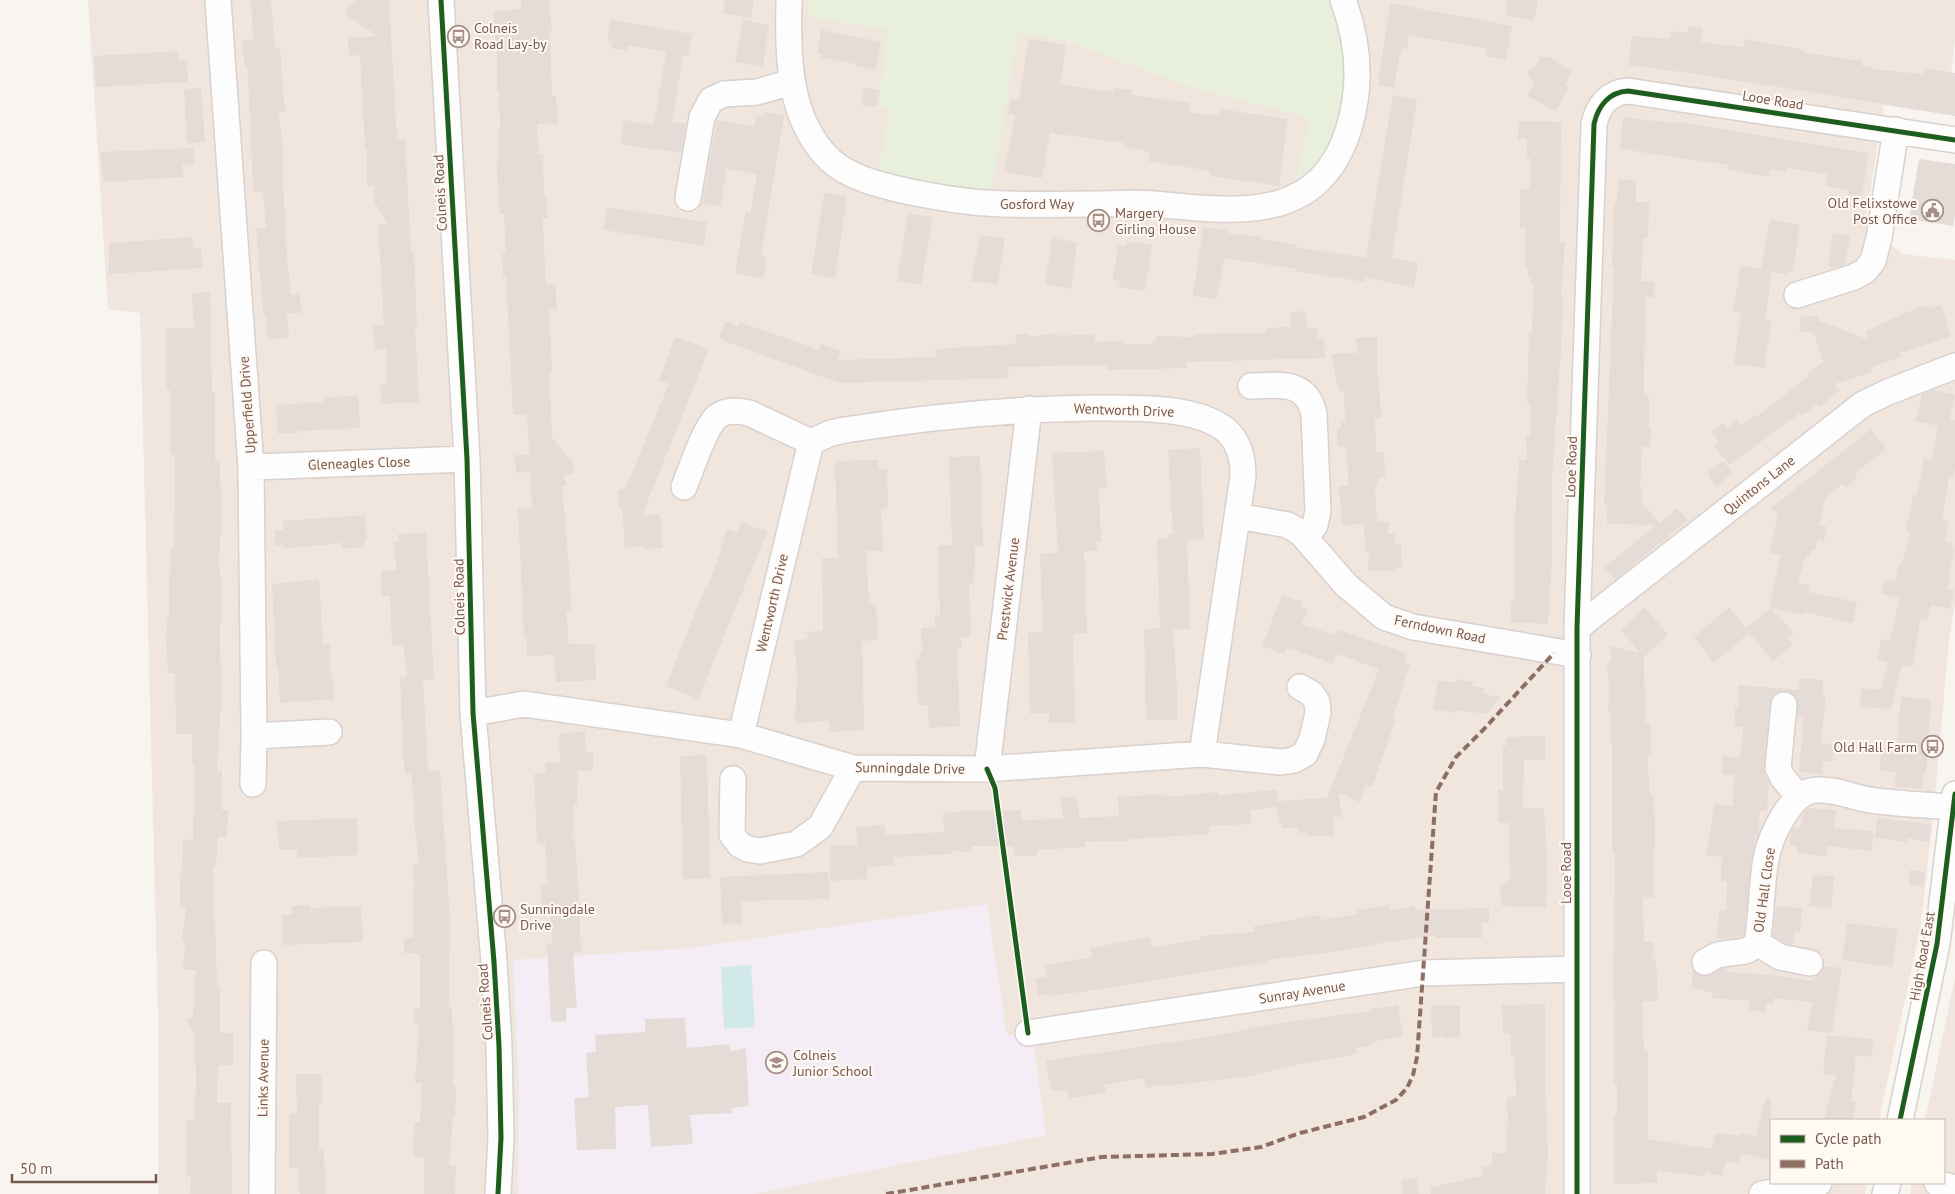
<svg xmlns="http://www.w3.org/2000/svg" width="1955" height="1194" viewBox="0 0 1955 1194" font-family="'PT Sans',sans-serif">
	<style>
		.residential { fill: #f1e6de }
		.education { fill: #f4edf5 }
		.green { fill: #e8efdb }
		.water { fill: #d1eae9 }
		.building { fill: #e5dcd7 }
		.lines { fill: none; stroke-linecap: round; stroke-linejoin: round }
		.minor-casing { stroke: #d8d1cd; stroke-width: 28 }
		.minor { stroke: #fefdfd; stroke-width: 25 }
		.quiet { stroke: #8d6e63; stroke-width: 4; stroke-dasharray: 8 4; stroke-linecap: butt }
		.cycleway-casing { stroke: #fff9f3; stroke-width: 8 }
		.cycleway { stroke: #1b5e20; stroke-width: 5 }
		.labels { text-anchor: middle; stroke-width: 4; stroke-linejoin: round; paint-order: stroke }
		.poi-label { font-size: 14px; fill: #78594e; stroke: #fff9f3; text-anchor: start }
		.street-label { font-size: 14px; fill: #78594e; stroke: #fff9f3 }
	</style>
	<rect width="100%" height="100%" fill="#f8f4f0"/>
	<path class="residential" d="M88 0H1955V37L1947 114 1884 105 1865 225 1903 254 1955 260V604L1949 640 1933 819 1920 930 1879 1120H1771V1183H1867L1865 1194H158V1014L140 313 108 309Z
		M1955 978V1194H1910L1912 1183H1944V1120H1925Z"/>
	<path class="education" d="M987 904 1007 1036 1032 1033 1046 1135 755 1194H518L519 1089 513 960 690 948Z"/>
	<path class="green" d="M808 0H1332L1348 61 1345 103 1333 142 1312 171 1297 181 1309 118 1191 87 1066 41 1018 32 991 195 878 176 890 111 881 108V88L887 30 809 16Z"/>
	<path class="water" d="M751 965 755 1027 724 1029 721 967Z"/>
	<path class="building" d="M251 0H271L275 49 280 48 285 111 279 112 284 161H282L287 257 291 295 300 294 301 313 287 314 289 338 268 339 266 315H263L256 228H266L263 192H253L249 95 247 66H244L243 40H253Z
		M356 0H389L397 140H405L411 252H414L417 328H415L419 402 381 404 380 385H387L386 349H375L373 326 384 325 378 225 388 224 374 201V186H367V149H365L360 55 349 56 348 38 378 36 347 16V9Z
		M521 0H549L552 31H550L552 96 556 95 558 123 537 124 539 154H543L544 196H546L548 218H543V225L546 284 555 283 557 309H549L552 372H549L552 437 573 463 574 474 564 475 566 486H562L570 579 571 611H566L569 644H595L596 680 556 682 554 655 527 656V638H524L518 509 532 508 530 472 516 473 515 455 529 454 527 414 513 415 506 277H503L502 254 506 253 504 214H500L498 191 497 162H499L498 128H500L499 92H497V57L493 12 522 9Z
		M725 0H754L751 18 723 13Z
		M1508 0H1538L1534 21 1506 16Z
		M1390 3 1512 26 1506 60 1485 56 1487 49 1409 35 1407 49 1402 48 1399 57 1394 88 1378 85Z
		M611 20 692 34 688 56 683 55 672 122 686 124 681 153 620 144 624 120 654 125 666 52 627 45V51L611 48 612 42 607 41Z
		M743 20 769 25 763 67 735 62Z
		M1689 26 1703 28 1701 42 1743 47 1744 39 1805 50V53L1862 61V66L1871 67V69L1923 74 1924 68 1955 73V116L1704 75 1628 65 1632 36 1670 39 1671 31 1687 33Z
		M821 30 881 42 876 70 855 66 856 64 821 58 822 54H817Z
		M1029 39 1066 45 1060 84 1113 92 1114 88 1132 90V95L1190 103 1189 113 1219 116 1220 109 1288 119 1279 186 1210 176 1211 171 1148 161 1150 152 1124 147V143L1050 133 1042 178 1004 172 1015 116 1007 114 1011 99 1019 100Z
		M178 51 179 61H187L188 82 96 87 94 56Z
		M1541 57H1549L1572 71 1565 85 1569 87 1556 111 1527 96 1534 85 1527 72 1536 66Z
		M201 88 205 142 187 143 184 89Z
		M864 88 880 90 877 107 861 105Z
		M1393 95 1417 99 1392 258 1418 263 1414 288 1366 277 1365 282 1296 271V269L1224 258 1217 299 1193 296 1203 227 1228 230V233L1262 237V239L1296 245V247L1366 258Z
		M764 112 784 116 761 256 767 257 763 279 735 273 746 211 751 212 757 174 726 169 721 206 702 204 717 120 754 126 756 115 763 116Z
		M1623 117 1671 123V121L1869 153 1862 196 1847 194 1848 190 1825 186 1827 174 1787 168 1786 172 1770 169 1769 177 1728 169V165L1620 149Z
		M1519 121 1561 122 1560 242H1565L1561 298H1563L1561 350 1552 477V560L1548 624 1510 622 1511 601H1514L1515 517 1519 460H1527L1526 435H1530V404H1527L1529 333H1532L1533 285H1531V277H1528V268H1525V228H1520V189L1530 190V158H1526L1527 139H1518Z
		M193 148 195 164 182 165 184 177 103 182 100 152Z
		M1919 159 1955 164V216L1953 226 1909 219Z
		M1619 179 1636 180V202H1649L1648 238H1643L1641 281 1655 282 1654 297H1645L1644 391 1649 397V428H1651L1650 447 1642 446 1640 487H1642V503L1660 523 1677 508 1688 520 1615 580 1604 568 1656 525 1607 524V505H1604L1614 268H1612L1614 202H1617Z
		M824 193 847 196 835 278 811 274Z
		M607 207 707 222 704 246 603 230Z
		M908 214 933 217 921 285 897 281Z
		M1770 219 1800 225 1793 271H1789L1788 275 1772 272 1765 320 1772 321 1764 368 1734 364 1741 313 1733 312 1741 266 1761 269Z
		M1833 233 1850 236 1845 265 1837 267 1828 266Z
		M980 235 1005 238 998 284 971 281Z
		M192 237 193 248H201L203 268 109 274V243Z
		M1052 238 1077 242 1071 289 1045 284Z
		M1127 241 1152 245 1145 291 1119 287 1120 281 1113 280 1118 245 1126 246Z
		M210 292 212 392H215V460H220L221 526 219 561 222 596 220 632 221 700 217 771H222V810H228L227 837H218L216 866H213V918H215L217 986H220V1033H233V1065H218L217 1103H231L232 1194H190L191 1177H186L187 1120H194L196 1086 195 1034 187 1020 193 1017 196 970H183L185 942 182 941 186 907H180V874H182L183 839 193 840 195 764H192V734H176L175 674 168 673 166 637 167 618H169L170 549H174L175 455H170V390H166V328H194L192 293Z
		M1941 305 1951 336 1900 353 1902 356 1871 368 1872 372 1834 384 1840 391 1819 407 1817 404 1802 416 1800 413 1729 465 1714 445 1718 441 1712 432 1723 423 1727 428 1737 420 1741 425 1755 415V418L1810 375 1807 374 1823 362 1814 333 1799 331 1801 315 1819 317 1818 320 1869 340 1866 331 1921 306 1930 308Z
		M1306 311 1307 329 1317 328V340L1324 339 1325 358 1187 362V368L1107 370V365L1008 367 1009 378 839 383 719 339 725 321 738 326 739 322 819 350 821 344 841 351 838 360 936 357 935 349 1016 344 1015 334H1029L1030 337 1057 333 1058 336 1095 334V342L1125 341V344H1151L1158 336 1194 337V334L1267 333 1266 328 1291 327V312Z
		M675 337 709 349 642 515 660 514 663 548 646 549 645 546 625 548 622 508H618V490L625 489 669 384 659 380Z
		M1377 337V378H1379L1381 418 1375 419 1376 452H1384L1385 477 1378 478V486H1375L1377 522 1389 521 1388 534H1395V544L1401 543 1402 567 1396 568V571H1368L1369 551H1365L1364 524 1342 525 1339 486H1348L1347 447 1337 446V427H1341V421H1345L1344 391 1340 392 1339 387H1337L1332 354 1357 353 1356 338Z
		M1932 390 1955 395 1950 419 1955 420V467L1953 478 1949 477 1942 519 1949 521 1945 542 1952 543 1951 549H1954L1947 589 1954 590 1950 609 1931 605 1928 620 1920 619 1913 667 1902 665 1891 709 1860 707 1861 688 1881 690 1888 662 1877 659 1881 639 1890 641 1899 598 1882 594 1885 579 1895 581 1899 563H1902L1910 532H1906L1913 494 1917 495 1924 458 1932 460 1938 426 1916 421 1922 394Z
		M358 396 360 428 298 431 299 433 278 434 276 405 323 402V397Z
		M1871 429 1886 449 1854 474 1858 477 1846 488 1842 484 1825 499 1820 525 1827 527 1824 541 1818 540 1815 551 1811 550 1810 556 1806 555 1798 583 1810 585 1809 592 1857 602 1853 623 1803 612 1802 615 1771 608 1794 633 1787 638 1793 645 1773 661 1749 633 1714 663 1694 637 1729 607 1746 628 1771 608 1769 607 1781 555 1770 553 1778 512 1770 509Z
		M1200 448 1204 539 1187 540 1190 629 1173 630 1177 688V720H1146L1144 629 1160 628 1157 539 1168 538 1169 534H1173L1168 450Z
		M1104 451 1107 488H1099L1101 542H1096L1097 551H1084L1087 633 1073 634 1075 723H1049V713L1030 714 1028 633 1043 632 1040 554 1058 553 1052 453Z
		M980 456 983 546 975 547 974 584H969L971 637H961L962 648H957L960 726 929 728 928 705H918L916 659H920L919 651H922L921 628 935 627V615H940L938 545H952L949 457Z
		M879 460 878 469H887L888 508 881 509 883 551H866L869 604H876L878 640 862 641 864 730 829 732V721L795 723 797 675 794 640 808 639 807 632 823 631 822 558H838L835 461Z
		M1723 461 1733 473 1716 487 1707 473Z
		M365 515 367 540H364L365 547 342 549V543L304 547 284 548 285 545 275 546V530H284L283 521Z
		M741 522 767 532 698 699 666 686 705 588 707 589 722 548H721L727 529 737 533Z
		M426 533 434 680H423L428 771H440L450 918 449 1007H452L453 1046H454L453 1086H456L455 1117H453L449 1165H456L455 1194H424V1157H413L414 1122H420L422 1083H415L419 1025H414V1008H420V954L404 953V938L413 937V885H415L412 864H419L413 813 415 812 411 774H405L403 755 400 677 407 676 403 645 392 646 390 596H382L381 571 397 570 394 542H399L398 534Z
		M319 579 323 644H330V673H332L334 699 280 703 278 667H276L272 584Z
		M1282 595 1303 602 1302 608 1308 610 1302 624 1334 635 1337 629 1406 653 1404 662 1410 664 1393 718 1396 719 1372 787 1366 784 1360 802 1339 793 1341 817H1333V836H1307V833H1299V828H1282V823H1279L1276 806 1250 811 1252 824 1209 826V834L1130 839V841L1085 842V847L1037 850V856H1014V846H972V852L952 851V854L894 857V865L867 867V879L830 881V845H857L856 827 885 825V835L944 832 943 813 967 811 1021 810 1022 820 1063 819 1061 797H1077L1079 818 1119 816 1118 797 1148 795 1179 796 1218 792V795L1276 790 1277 801 1327 798 1379 669 1337 654 1333 664 1293 650 1286 648 1284 654 1262 646Z
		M1645 607 1668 635 1644 657 1645 724H1651V755H1647L1650 795H1654L1655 844H1654V898L1643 897 1644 942H1653L1652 959H1656L1658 1001H1642L1644 1050 1648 1051V1139L1712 1149 1715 1133 1739 1136 1740 1133 1756 1137 1766 1098H1771V1160L1741 1153 1738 1163 1726 1161 1722 1176 1705 1172V1176L1657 1171V1183L1614 1184V1115H1617V1084H1614V1011L1615 1001H1613L1615 853 1612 852V751L1610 712H1608L1609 688 1607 663 1611 662V646L1640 653 1621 630Z
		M1800 678 1823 680 1822 695 1826 696 1821 743 1834 744 1832 761H1823L1822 774 1799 772 1804 717H1797V699L1792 693 1786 691 1778 692 1773 696 1770 704 1764 767 1765 777 1769 782 1767 811H1760L1758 836H1755L1744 936 1736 938 1717 939 1719 910 1726 911 1727 882 1721 881 1722 857 1706 855 1715 804 1733 806 1734 775 1722 774V756L1740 758 1743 727 1734 726 1735 707H1738V685L1799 690Z
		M1456 679 1473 682V686L1484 688 1483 694 1501 697 1487 714 1455 710 1454 713 1433 709 1438 681 1456 682Z
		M1901 697 1931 700 1926 774H1923L1922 789 1895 787 1896 772 1880 770 1881 748 1897 749Z
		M585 731 586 752H593V770L578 771 577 804H574L572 840 575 839 578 882 581 952 573 953 577 1008H566V1021L551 1022 547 945 552 944 549 906 542 907 541 885 548 884 545 844 537 843 534 774 546 773 545 763 560 762 559 734Z
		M1545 736V760H1524L1523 808H1544L1547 861 1546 907 1502 906 1500 889 1510 878 1509 823H1498V790H1503V746H1506V737Z
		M707 755 710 878 683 879 680 756Z
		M1809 808 1836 810 1834 828 1873 831 1872 851 1827 846 1826 857 1797 853V846L1790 845 1791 833 1793 828H1800L1803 814Z
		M357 818 358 855 298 858 297 850H279L277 821Z
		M1877 818 1931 824 1929 842 1908 838 1907 842 1875 838Z
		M1910 870 1925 872 1924 887 1909 885Z
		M828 872 830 899 741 901 742 923 722 924 720 877Z
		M1813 875 1834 876 1831 909 1809 906Z
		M310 905V908L361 906 363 942 283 945 282 915 293 914 292 906Z
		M1389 905 1391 910 1415 906V910L1489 908V923H1482V938H1436V935L1376 944 1347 950 1268 960V962L1081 992 1050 996V994L1038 996 1035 979 1047 977 1045 965 1092 957 1090 948 1150 937 1152 948 1200 939V936L1255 932 1254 926 1297 919V918L1320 915V920L1358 914 1357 910Z
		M1776 906 1802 908 1800 932 1795 931 1793 945 1785 943 1773 936Z
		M1847 923 1898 929 1892 967 1842 960Z
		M1824 966 1842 968 1832 1033 1807 1030 1812 1002 1774 998 1773 1004 1766 1002 1765 1012 1749 1010 1750 1001 1712 998 1713 993 1691 988 1693 969 1698 974 1705 976 1724 968 1727 969V972L1775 975 1815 981 1816 975 1821 972Z
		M1545 1004V1085L1548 1154 1545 1194H1431V1187L1483 1176 1481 1167 1492 1165V1153H1506V1126H1508L1507 1097H1516L1515 1055H1511V1034H1503L1502 1005Z
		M1398 1005 1403 1036 1371 1042V1045L1356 1048 1357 1054 1304 1064V1063L1251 1076 1167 1086 1166 1084 1146 1088 1144 1078 1104 1085 1106 1092 1069 1099 1067 1090 1051 1091 1046 1061 1232 1033 1258 1026 1371 1011V1009Z
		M1431 1005 1460 1006V1037L1445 1039V1037H1432Z
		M685 1018 687 1048 729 1044 730 1051 746 1048 749 1106 731 1108 732 1113 690 1115 693 1144 651 1147 648 1105 615 1107 616 1149 577 1150 574 1098 589 1097 586 1053 596 1052 595 1035 645 1032V1019Z
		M1827 1035 1873 1039 1872 1057 1856 1055 1851 1101 1856 1102 1852 1120H1824L1836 1075 1823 1074Z
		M296 1074H322V1103H319V1148L324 1149 325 1194H300L298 1168 289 1167V1114H297Z
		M1416 1177 1419 1194H1403L1401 1180Z"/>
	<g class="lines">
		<defs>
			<path id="minor" d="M218 0 251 467 254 736 329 732
				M441 0 467 459 473 713 494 962 499 1046 501 1138 498 1194
				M789 0C788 55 787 118 830 160 850 178 880 185 906 191 932 196 960 202 987 203 1024 206 1060 204 1096 204 1115 204 1134 202 1153 204 1234 211 1319 226 1349 128 1362 84 1359 42 1343 0
				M688 198 702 117 711 100 724 94 757 92 792 82
				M1797 295 1854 277 1865 271 1873 261 1879 238 1896 130
				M1251 386C1279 385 1307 380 1314 414L1318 511 1315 525 1306 537
				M251 467 467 459
				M684 487C690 472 706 424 718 416 727 409 739 411 749 413L811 442 831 433 845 430C927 417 1008 409 1091 408 1129 408 1197 405 1227 431 1240 443 1243 460 1243 476L1202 754
				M1237 516 1288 525 1301 533 1346 585 1384 617 1413 627 1578 655
				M1577 628 1863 404 1888 392 1955 366
				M1784 705 1778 768 1783 778 1799 797
				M473 713 524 704 741 735 853 768 987 769 1202 754 1281 762 1294 760 1305 754 1312 739 1318 713 1317 702 1312 694 1300 687
				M741 735 811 442
				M987 769 1029 409
				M733 779 732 835 740 845 748 849 760 851 796 844 820 827 853 768
				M253 784 254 736
				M1757 943 1780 957 1810 963
				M1705 962C1710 959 1717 954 1723 954 1739 951 1745 955 1757 943 1762 915 1761 887 1766 859 1770 837 1791 790 1817 790 1836 789 1852 797 1870 800 1897 804 1926 805 1954 807
				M1028 1033 1424 973 1577 969
				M1900 1120 1937 944 1955 794
				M1937 1183 1955 1188
				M262 1194 264 963
				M1577 1194V628L1594 124C1598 106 1609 92 1628 91L1955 140
				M1762 1194 1819 1183
				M1885 1194 1888 1183"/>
		</defs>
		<use href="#minor" class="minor-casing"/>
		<use href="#minor" class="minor"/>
		<path class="quiet" d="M886 1194 1102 1157 1212 1154 1261 1147 1300 1133 1364 1117 1396 1100 1407 1088 1413 1075 1417 1057 1436 792 1456 757 1484 729 1554 653"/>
		<defs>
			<path id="cycleway" d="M441 0 467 459 473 713 494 962 499 1046 501 1138 498 1194
				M987 769 995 788 1028 1033
				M1900 1120 1937 944 1955 794
				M1577 1194V628L1594 124C1598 106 1609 92 1628 91L1955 140"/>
		</defs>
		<use href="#cycleway" class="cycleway-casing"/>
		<use href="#cycleway" class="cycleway"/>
	</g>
	<defs>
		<symbol id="bus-ring" viewBox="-11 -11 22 22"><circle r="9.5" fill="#fff9f3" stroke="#a58f87" stroke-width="1.5"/><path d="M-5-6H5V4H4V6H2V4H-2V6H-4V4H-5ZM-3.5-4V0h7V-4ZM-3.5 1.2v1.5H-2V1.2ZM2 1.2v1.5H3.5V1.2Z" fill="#a58f87"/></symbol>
		<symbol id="civic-ring" viewBox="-11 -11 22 22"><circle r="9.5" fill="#fff9f3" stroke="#a58f87" stroke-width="1.5"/><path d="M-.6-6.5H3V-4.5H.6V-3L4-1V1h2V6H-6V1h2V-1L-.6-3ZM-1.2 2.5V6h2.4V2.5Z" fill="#a58f87"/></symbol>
		<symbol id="school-ring" viewBox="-11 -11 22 22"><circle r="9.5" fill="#fff9f3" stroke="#a58f87" stroke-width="1.5"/><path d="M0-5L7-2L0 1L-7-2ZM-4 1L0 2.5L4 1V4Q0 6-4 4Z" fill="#a58f87"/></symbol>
	</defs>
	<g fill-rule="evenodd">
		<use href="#bus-ring" x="446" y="24" width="25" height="25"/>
		<use href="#civic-ring" x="1920" y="198" width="25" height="25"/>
		<use href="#bus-ring" x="1086" y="208" width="25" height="25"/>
		<use href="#bus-ring" x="1920" y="734" width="25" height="25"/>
		<use href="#bus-ring" x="492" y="904" width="25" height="25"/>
		<use href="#school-ring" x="764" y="1050" width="25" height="25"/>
	</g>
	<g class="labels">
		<g class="poi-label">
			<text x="474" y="33">Colneis<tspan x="474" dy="16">Road Lay-by</tspan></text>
			<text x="1917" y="208" text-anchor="end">Old Felixstowe<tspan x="1917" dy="16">Post Office</tspan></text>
			<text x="1115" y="218">Margery<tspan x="1115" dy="16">Girling House</tspan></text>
			<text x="1917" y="752" text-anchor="end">Old Hall Farm</text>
			<text x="520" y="914">Sunningdale<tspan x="520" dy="16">Drive</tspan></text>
			<text x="793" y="1060">Colneis<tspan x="793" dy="16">Junior School</tspan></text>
		</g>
		<g class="street-label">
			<text transform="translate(1773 100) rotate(9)" y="5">Looe Road</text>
			<text transform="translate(440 193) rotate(-93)" y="5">Colneis Road</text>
			<text x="1037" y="209">Gosford Way</text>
			<text transform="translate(247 405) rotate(-94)" y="5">Upperfield Drive</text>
			<text transform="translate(1124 410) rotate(2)" y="5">Wentworth Drive</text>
			<text transform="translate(359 463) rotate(-2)" y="5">Gleneagles Close</text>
			<text transform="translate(1571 467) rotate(-88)" y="5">Looe Road</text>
			<text transform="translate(1759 485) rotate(-38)" y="5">Quintons Lane</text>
			<text transform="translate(1008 589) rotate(-83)" y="5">Prestwick Avenue</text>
			<text transform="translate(459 597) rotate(-91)" y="5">Colneis Road</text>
			<text transform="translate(772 603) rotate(-77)" y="5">Wentworth Drive</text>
			<text transform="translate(1440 629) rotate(12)" y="5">Ferndown Road</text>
			<text transform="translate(910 768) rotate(1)" y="5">Sunningdale Drive</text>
			<text transform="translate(1566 873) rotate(-90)" y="5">Looe Road</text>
			<text transform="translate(1764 890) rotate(-82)" y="5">Old Hall Close</text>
			<text transform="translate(1922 956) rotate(-80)" y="5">High Road East</text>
			<text transform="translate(1302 992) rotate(-9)" y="5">Sunray Avenue</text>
			<text transform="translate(485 1002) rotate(-94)" y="5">Colneis Road</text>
			<text transform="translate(263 1078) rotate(-89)" y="5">Links Avenue</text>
		</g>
	</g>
	<rect x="1770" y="1119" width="175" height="65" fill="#fff9f3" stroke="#c9b9b1"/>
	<rect x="1780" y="1135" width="25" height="8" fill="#1b5e20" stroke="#c9b9b1"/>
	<text x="1815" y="1144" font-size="15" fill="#78594e">Cycle path</text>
	<rect x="1780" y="1160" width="25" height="8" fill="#8d6e63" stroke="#c9b9b1"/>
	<text x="1815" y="1169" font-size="15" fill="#78594e">Path</text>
	<path d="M12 1174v8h144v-8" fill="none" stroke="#78594e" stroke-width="2.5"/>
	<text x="20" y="1174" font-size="15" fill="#78594e" stroke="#fff9f3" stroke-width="4" paint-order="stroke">50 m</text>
</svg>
